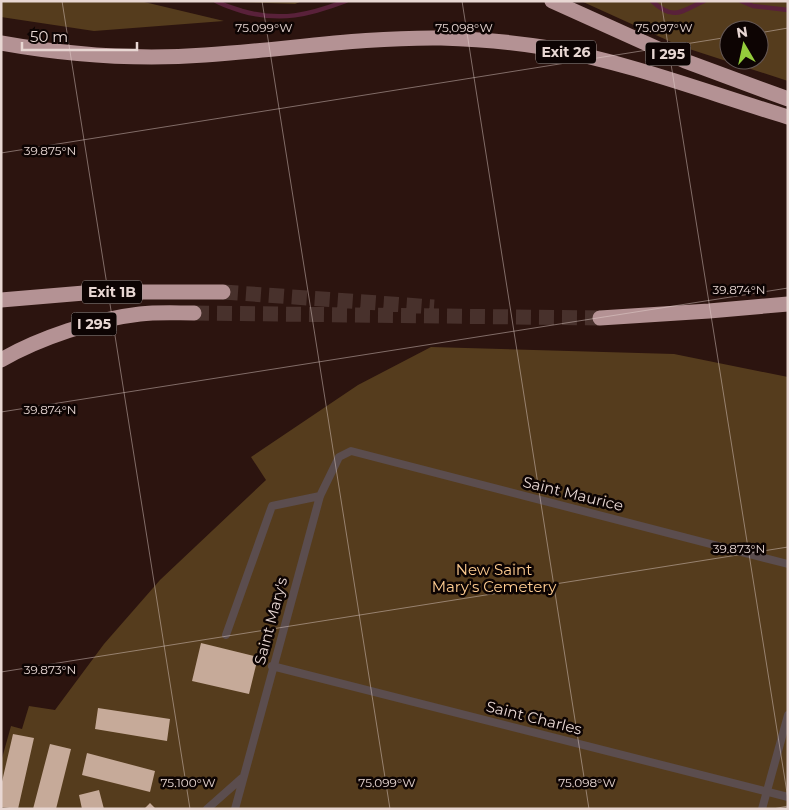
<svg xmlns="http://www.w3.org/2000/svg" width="789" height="810" viewBox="0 0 789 810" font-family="Montserrat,sans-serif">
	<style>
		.green { fill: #553c1d; fill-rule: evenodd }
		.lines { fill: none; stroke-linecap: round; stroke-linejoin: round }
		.stream { stroke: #59213a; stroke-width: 4.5 }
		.building { fill: #c6aa99 }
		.motorway-tunnel { stroke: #48312c; stroke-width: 15; stroke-dasharray: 15 8; stroke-linecap: butt }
		.service { stroke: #5b4d4e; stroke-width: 8 }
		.motorway { stroke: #b49294; stroke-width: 15 }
		.ticks { fill: none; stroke: #e8d7d3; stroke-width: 1; stroke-opacity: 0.45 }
		.labels { text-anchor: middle; stroke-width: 5; stroke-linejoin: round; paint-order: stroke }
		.shield { fill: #0d0403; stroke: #a69895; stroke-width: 1 }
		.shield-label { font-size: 14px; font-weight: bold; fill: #e8d7d3 }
		.street-label { font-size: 15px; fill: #e8d7d3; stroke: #0d0403 }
		.park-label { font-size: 15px; fill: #ffcd91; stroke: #0d0403 }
		.ticks-label { font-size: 12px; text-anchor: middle; fill: #e8d7d3; stroke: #0d0403; stroke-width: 5; stroke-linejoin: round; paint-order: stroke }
	</style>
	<rect width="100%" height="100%" fill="#2c140f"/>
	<path class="green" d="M1 1H140L224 21 94 31 1 17Z
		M211 1H302L295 4Z
		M581 1H788V81L680 46ZM729 30H759V60H729Z
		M431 347 674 354 788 377V809H1V762L11 726 22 729 29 706 55 710 104 644 160 580 266 480 251 457 358 385Z"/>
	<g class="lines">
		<path class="stream" d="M216 1C225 6 233 8 242 11 281 22 309 15 346 1
			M652 1C674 21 680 12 704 1
			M741 1 753 6 788 10"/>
	</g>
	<path class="building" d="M201 643 258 657 249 694 192 681Z
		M98 708 170 719 167 741 95 729Z
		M13 734 34 738 18 809 1 807V786Z
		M50 744 71 749 56 809H33Z
		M87 753 155 771 150 792 82 775Z
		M99 790 104 809H82L79 795Z
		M150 803 156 809H144Z"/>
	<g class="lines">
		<path class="motorway-tunnel" d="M223 292 434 307
			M194 313 600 318"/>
		<path class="service" d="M226 635 272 506 320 496
			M272 666 788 797
			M207 809 242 778
			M235 809 320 496 339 457 351 451 788 564
			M762 809 788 715"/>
		<path class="motorway" d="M552 1 685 61 788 99
			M1 43C68 55 137 60 205 55 284 50 362 37 441 38 477 39 513 42 549 48 630 63 709 93 788 117
			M1 300 96 292H223
			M600 318 709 311 788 304
			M1 360C39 338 96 319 140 314 157 312 176 313 194 313"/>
	</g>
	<path class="ticks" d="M62 1 190 809M262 1 390 809M462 1 589 809M661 1 788 799M759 33 788 28M1 153 729 37M1 412 788 288M1 672 788 547M773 809 788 806"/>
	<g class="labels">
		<g class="shield">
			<rect x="536" y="40.5" width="60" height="23" rx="4"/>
			<rect x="645.5" y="42.5" width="45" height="23" rx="4"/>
			<rect x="82" y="280.5" width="60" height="23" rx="4"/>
			<rect x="71.5" y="312.5" width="45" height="23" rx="4"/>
		</g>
		<g class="shield-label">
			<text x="566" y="57">Exit 26</text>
			<text x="668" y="59">I 295</text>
			<text x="112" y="297">Exit 1B</text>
			<text x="94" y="329">I 295</text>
		</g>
		<g class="street-label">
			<text transform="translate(573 494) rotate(14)" y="5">Saint Maurice</text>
			<text transform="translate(271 621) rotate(-75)" y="5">Saint Mary's</text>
			<text transform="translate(534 718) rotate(14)" y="5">Saint Charles</text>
		</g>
		<g class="park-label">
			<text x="494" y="575">New Saint<tspan x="494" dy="17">Mary's Cemetery</tspan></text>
		</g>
	</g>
	<g class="ticks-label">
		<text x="264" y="32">75.099°W</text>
		<text x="464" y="32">75.098°W</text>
		<text x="664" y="32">75.097°W</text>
		<text x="50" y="155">39.875°N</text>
		<text x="739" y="294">39.874°N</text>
		<text x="50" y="414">39.874°N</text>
		<text x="739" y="553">39.873°N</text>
		<text x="50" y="674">39.873°N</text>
		<text x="188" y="787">75.100°W</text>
		<text x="387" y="787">75.099°W</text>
		<text x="587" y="787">75.098°W</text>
	</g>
	<rect width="789" height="810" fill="none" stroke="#e8d7d3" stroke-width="5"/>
	<g transform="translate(744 45) rotate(351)"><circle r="24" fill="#0d0403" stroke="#655856"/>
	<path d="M0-4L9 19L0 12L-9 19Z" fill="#94cc3c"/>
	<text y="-8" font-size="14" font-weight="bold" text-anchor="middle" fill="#e8d7d3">N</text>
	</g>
	<path d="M22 42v8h115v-8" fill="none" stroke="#e8d7d3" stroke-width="2.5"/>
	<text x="30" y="42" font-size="15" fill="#e8d7d3" stroke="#0d0403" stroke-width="4" paint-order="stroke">50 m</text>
</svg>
